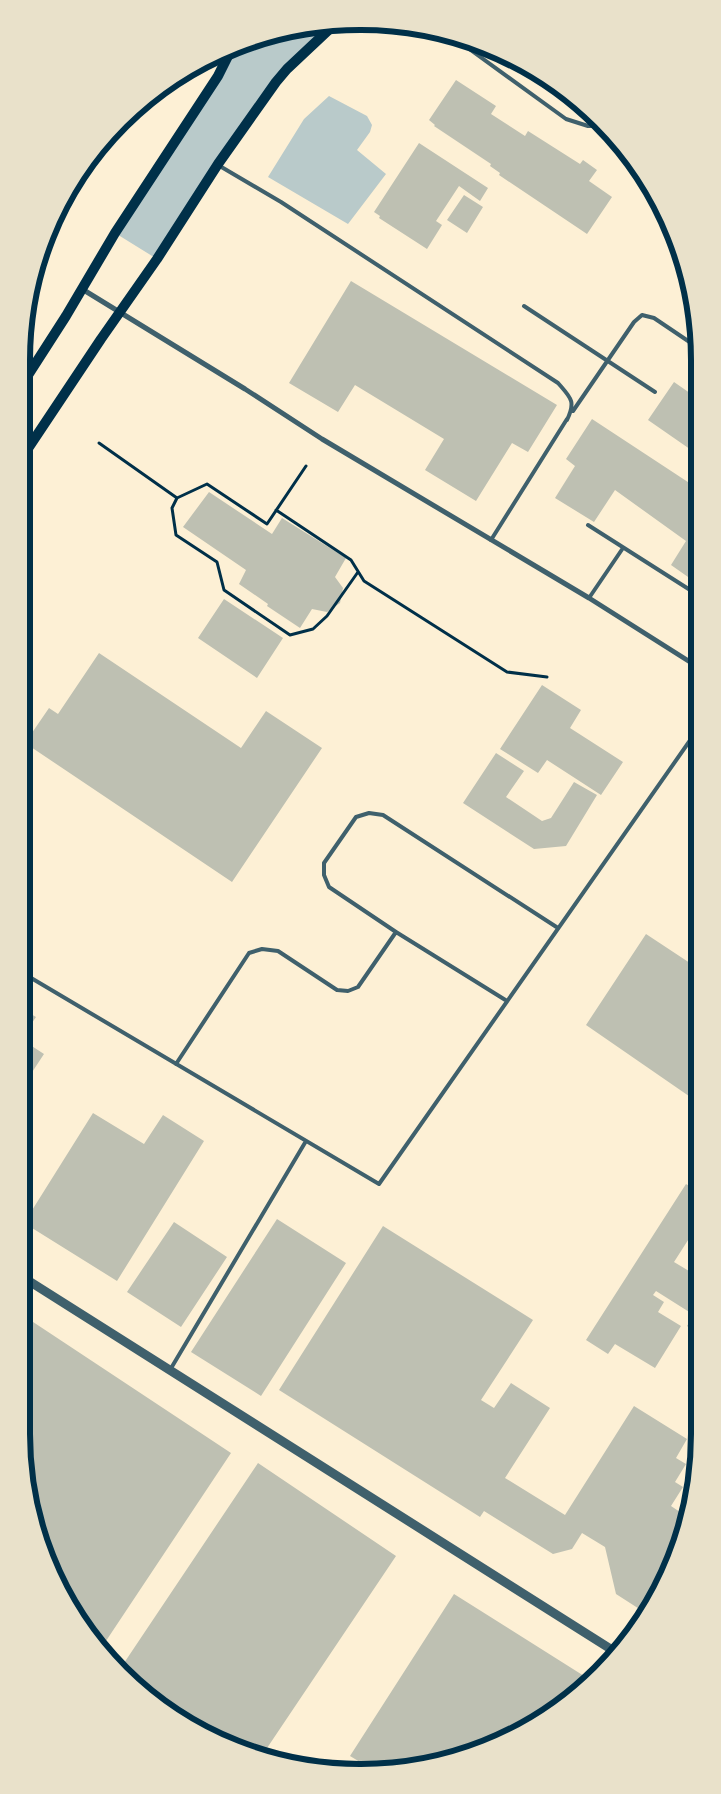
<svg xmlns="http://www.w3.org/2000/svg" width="721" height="1794" viewBox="0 0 721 1794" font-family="'Source Sans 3',sans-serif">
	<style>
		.green { fill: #b9caca }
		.building { fill: #bec0b2 }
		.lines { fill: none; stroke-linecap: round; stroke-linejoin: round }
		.path { stroke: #003049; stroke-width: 3 }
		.service { stroke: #3f606c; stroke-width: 4 }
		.minor { stroke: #3f606c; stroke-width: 5 }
		.tertiary { stroke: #3f606c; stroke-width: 9 }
		.secondary { stroke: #003049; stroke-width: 10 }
		.rim { fill: none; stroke: #003049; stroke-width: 6 }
	</style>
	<rect width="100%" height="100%" fill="#fdf0d5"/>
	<path class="green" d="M337 22 287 69 157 259 115 233 232 48 272 33Z
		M329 96 367 116 372 125 370 132 357 150 386 174 348 224 268 177 304 119Z"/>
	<path class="building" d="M525 66 549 79 574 101 573 102 523 69Z
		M456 80 496 106 491 114 525 136 528 131 580 164 583 160 597 170 589 181 612 197 587 234 499 175 500 173 490 166 491 164 434 126 435 125 429 120Z
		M419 143 488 188 480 201 459 186 436 221 442 225 427 249 379 218 380 216 374 212Z
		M464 195 483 207 467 233 447 220Z
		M351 281 557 405 528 452 512 443 476 501 425 470 444 439 355 385 338 412 289 383Z
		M674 382 697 398V454L648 420Z
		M592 419 697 488 698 584 671 565 686 541 615 490 594 522 555 498 575 466 566 459Z
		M209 492 272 534 282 518 346 558 335 577 343 588 340 603 327 612 312 609 300 628 267 606 268 604 239 584 246 570 183 527Z
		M224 599 283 638 257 678 198 638Z
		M99 653 241 748 266 711 322 748 232 882 25 743 49 708 58 714Z
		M542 685 581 710 570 728 623 762 601 795 547 760 538 773 500 749Z
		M496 753 524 771 506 797 542 821 551 818 574 782 597 795 566 846 534 849 463 803Z
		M646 934 699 969V1103L586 1025Z
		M21 1008 36 1017 21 1039Z
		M21 1039 44 1054 21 1089Z
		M93 1113 144 1144 163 1115 204 1141 117 1281 24 1223Z
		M686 1184 699 1192V1223L674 1262 699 1277V1335L687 1326 694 1315 656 1291 653 1295 664 1302 658 1312 681 1326 655 1368 615 1344 608 1354 586 1340Z
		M277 1219 346 1263 261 1396 191 1352Z
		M174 1222 227 1257 181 1327 127 1292Z
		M383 1226 533 1320 481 1400 494 1408 511 1383 550 1408 505 1478 565 1515 634 1406 687 1439 676 1458 686 1464 675 1482 683 1487 671 1506 686 1516 682 1542 644 1612 616 1594 605 1547 582 1533 572 1549 553 1554 484 1511 480 1517 279 1390Z
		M21 1314 231 1453 100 1650 67 1603 39 1543 21 1434Z
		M258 1463 396 1556 261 1757 252 1755 201 1732 178 1717 120 1669Z
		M454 1594 592 1681 584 1688 530 1727 427 1766 370 1768 350 1756Z"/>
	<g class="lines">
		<path class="path" d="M99 443 177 498
			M306 466 267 524 207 484 177 498 172 508 176 535 217 562 224 590 290 635 313 629 327 616 358 572
			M276 510 351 560 364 581 507 672 547 677"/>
		<path class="service" d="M450 35 566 119 588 126H603
			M218 165 281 202 558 383C571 398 576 401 567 420
			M524 306 655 392
			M573 411 634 322 642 315 654 318 697 347
			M588 525 698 595
			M491 540 567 419
			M589 598 623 548
			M21 972 379 1184 698 729
			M507 1001 396 932 329 887 324 875V863L356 817 369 813 383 815 558 928
			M176 1064 249 953 262 949 278 951 337 990 348 991 358 987 396 932
			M170 1370 306 1141"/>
		<path class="minor" d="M82 289 245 389 322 439 589 598 698 667"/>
		<path class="tertiary" d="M21 1276 617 1653"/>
		<path class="secondary" d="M21 386 66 316 115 233 218 76 232 48
			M21 459 101 339 157 259 218 164 276 82 287 69 337 22"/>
	</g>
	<path d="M0 0H721V1794H0ZM360 30H361A330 330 0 0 1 691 360V1434A330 330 0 0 1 361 1764H360A330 330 0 0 1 30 1434V360A330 330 0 0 1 360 30Z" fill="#e9e1ca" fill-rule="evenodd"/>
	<path class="rim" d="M360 30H361A330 330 0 0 1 691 360V1434A330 330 0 0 1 361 1764H360A330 330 0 0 1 30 1434V360A330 330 0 0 1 360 30Z"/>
</svg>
